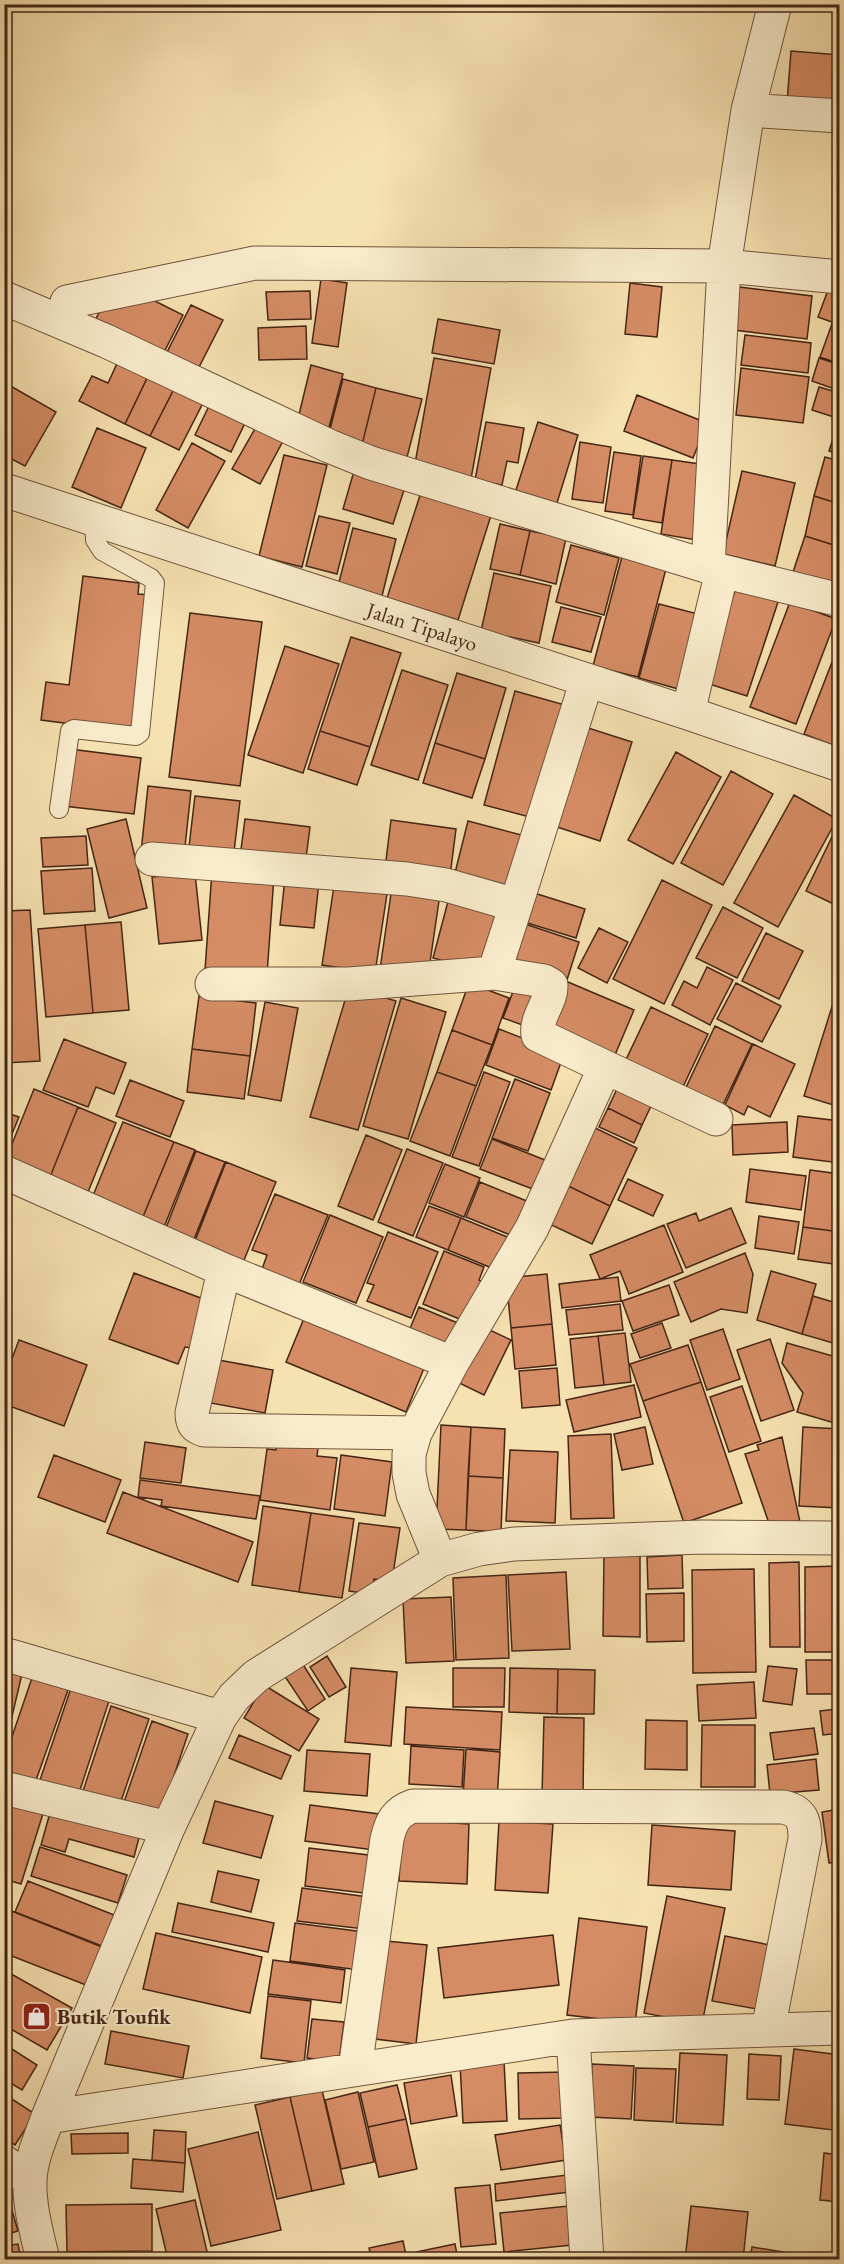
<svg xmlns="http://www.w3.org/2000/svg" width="844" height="2264" viewBox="0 0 844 2264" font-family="'EB Garamond',serif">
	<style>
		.building { fill: #d58c64; stroke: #452616; stroke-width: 1.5 }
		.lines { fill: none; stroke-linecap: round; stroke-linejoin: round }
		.service-casing { stroke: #71553c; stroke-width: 20 }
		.minor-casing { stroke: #71553c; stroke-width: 35 }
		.service { stroke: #f9eccc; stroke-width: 18 }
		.minor { stroke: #f9eccc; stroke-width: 33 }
		.labels { text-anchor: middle; stroke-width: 4.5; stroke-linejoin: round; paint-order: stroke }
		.street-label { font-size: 21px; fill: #452616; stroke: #f9eccc }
		.poi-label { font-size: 21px; font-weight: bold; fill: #452616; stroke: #f9eccc; text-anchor: start }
	</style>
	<rect width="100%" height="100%" fill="#f6e1b0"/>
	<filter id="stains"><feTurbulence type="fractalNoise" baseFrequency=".00333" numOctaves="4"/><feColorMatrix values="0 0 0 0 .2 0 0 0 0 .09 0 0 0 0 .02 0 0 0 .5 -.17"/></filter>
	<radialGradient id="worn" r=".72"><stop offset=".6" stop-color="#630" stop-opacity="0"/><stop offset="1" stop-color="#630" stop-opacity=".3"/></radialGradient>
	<path class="building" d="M791 51 840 55V107L787 103Z
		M321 279 347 283 338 347 312 343Z
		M831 282 840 285V325L818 317Z
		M630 283 662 287 657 337 625 334Z
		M739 287 812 296 807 339 734 330Z
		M133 290 183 315 160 360 92 327 106 298Z
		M310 291 311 319 268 320 266 292Z
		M191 305 223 320 196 373 164 358Z
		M438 319 500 330 494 364 432 353Z
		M832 324 840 326V364L820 357Z
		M306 326 307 359 259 360 258 328Z
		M745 335 811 343 808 373 741 365Z
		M120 357 150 372 125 424 79 401 92 376 108 383Z
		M434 358 491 368 471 479 414 469Z
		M819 358 840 365V391L812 381Z
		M311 365 343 374 327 435 296 427Z
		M741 368 809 377 803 423 736 415Z
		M150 372 176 385 150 436 125 424Z
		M343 379 376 388 361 449 327 441Z
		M7 384 56 412 25 466 4 455V387Z
		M176 385 205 399 179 450 150 436Z
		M819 387 840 393V419L812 410Z
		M376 388 422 399 406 461 361 449Z
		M637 395 707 423 693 458 624 431Z
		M210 404 246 421 231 452 195 435Z
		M839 420H840V454L829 451Z
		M486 422 524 428 518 463 507 461 502 485 475 480Z
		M538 422 578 435 556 506 515 493Z
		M256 427 283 441 260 484 232 469Z
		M97 428 146 448 121 508 72 487Z
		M580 442 611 447 603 503 572 499Z
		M192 443 225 461 188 528 156 510Z
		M614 452 641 456 633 515 605 511Z
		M284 455 327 465 302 567 259 556Z
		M643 456 672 460 662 523 633 518Z
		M825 457 840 461V504L814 496Z
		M672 460 707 465 696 540 661 534Z
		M354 471 405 487 393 524 343 509Z
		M742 471 795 483 775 566 723 554Z
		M423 486 493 509 458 620 387 598Z
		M814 496 840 504V547L805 536Z
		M319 516 350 523 337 574 306 566Z
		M500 524 530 531 520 575 490 569Z
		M353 528 396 539 382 596 338 586Z
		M530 531 566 538 556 584 520 575Z
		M805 536 840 547V590L792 575Z
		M571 545 619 558 604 615 556 602Z
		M624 549 668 561 638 677 593 666Z
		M494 573 551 586 539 643 481 631Z
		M83 576 139 583 138 594 151 595 133 732 41 720 46 682 69 685Z
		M736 588 778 602 747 696 703 682Z
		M790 602 836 619 796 724 750 707Z
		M659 604 702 615 682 690 639 678Z
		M561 607 601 617 591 652 552 642Z
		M190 613 262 622 240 786 169 777Z
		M351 637 401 653 370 747 320 731Z
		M285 646 339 664 303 773 248 755Z
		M836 652 840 653V748L804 734Z
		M402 670 448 685 418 780 371 765Z
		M457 673 506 688 485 759 435 743Z
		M515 691 572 707 541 820 484 805Z
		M585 727 632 742 600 841 554 826Z
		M320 731 370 747 357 785 308 769Z
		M435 743 485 759 472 798 423 783Z
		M70 749 141 758 134 814 63 806Z
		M676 752 721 777 673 864 628 840Z
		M731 771 773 794 723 885 681 863Z
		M148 786 191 791 184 856 141 852Z
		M794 795 837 819 778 927 734 903Z
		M195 796 240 801 233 860 188 855Z
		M126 819 147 908 109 918 87 829Z
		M245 819 310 827 305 866 240 857Z
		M391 820 456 829 450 876 385 868Z
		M840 820V907L806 891Z
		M468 821 529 837 513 896 453 881Z
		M86 836 88 865 43 867 41 838Z
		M92 868 95 911 44 914 41 871Z
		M212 871 274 876 267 975 205 970Z
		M195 873 202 940 159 944 152 877Z
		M285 878 319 882 314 928 280 925Z
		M662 880 712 905 664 1004 613 979Z
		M334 886 387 894 375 973 322 965Z
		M392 887 440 894 428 976 380 969Z
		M531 892 585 909 576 938 521 921Z
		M450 894 505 909 489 973 433 958Z
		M723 907 763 928 737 978 696 958Z
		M30 910 40 1061 4 1063V911Z
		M513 920 579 942 566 983 500 962Z
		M121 922 129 1010 93 1013 85 925Z
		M85 925 93 1013 46 1017 38 929Z
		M599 928 628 942 607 983 578 968Z
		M766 933 803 951 779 999 742 981Z
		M707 967 733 980 710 1025 672 1005 684 981 697 988Z
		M568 982 634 1010 612 1062 546 1034Z
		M469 983 509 998 492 1045 452 1030Z
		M736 983 781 1006 762 1042 717 1019Z
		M349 987 396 1001 358 1130 310 1117Z
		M514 989 538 999 528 1027 503 1018Z
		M199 996 256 1003 250 1056 192 1049Z
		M835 997 840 998V1107L804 1096Z
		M401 998 446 1012 408 1139 363 1126Z
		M265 1002 298 1008 281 1101 248 1095Z
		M651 1007 708 1034 680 1093 623 1066Z
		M715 1026 752 1044 719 1113 682 1096Z
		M499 1029 564 1054 551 1090 486 1065Z
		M452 1030 492 1045 476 1086 437 1072Z
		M64 1039 126 1063 114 1094 96 1087 88 1107 43 1090Z
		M753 1044 795 1064 770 1117 748 1106 744 1115 725 1105Z
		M192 1049 250 1056 244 1099 187 1092Z
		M437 1072 476 1086 450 1156 410 1141Z
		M484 1072 510 1082 479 1166 452 1157Z
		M515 1079 550 1093 528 1151 492 1138Z
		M130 1080 184 1101 170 1137 116 1116Z
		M618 1087 652 1104 642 1125 608 1108Z
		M34 1089 78 1107 50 1177 6 1159Z
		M78 1107 116 1123 88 1192 50 1177Z
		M608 1108 642 1125 634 1143 599 1127Z
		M4 1112 19 1117 4 1153Z
		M798 1116 840 1121V1163L793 1157Z
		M123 1122 174 1142 140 1224 90 1203Z
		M787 1122 788 1152 733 1155 732 1125Z
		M591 1126 637 1148 610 1206 564 1184Z
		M366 1135 402 1150 373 1220 338 1206Z
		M492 1139 550 1162 538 1191 480 1169Z
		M174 1142 195 1150 162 1232 140 1224Z
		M407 1149 443 1163 413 1236 378 1222Z
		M196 1151 225 1162 192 1244 164 1233Z
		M226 1162 276 1182 242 1265 193 1246Z
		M445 1164 480 1178 464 1217 429 1203Z
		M750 1169 806 1176 801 1210 746 1202Z
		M810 1170 840 1174V1232L803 1227Z
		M628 1179 663 1195 653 1216 618 1200Z
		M480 1182 534 1204 520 1239 466 1217Z
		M564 1184 610 1206 592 1244 545 1222Z
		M275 1194 328 1215 298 1287 261 1272 267 1255 252 1250Z
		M429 1206 461 1218 448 1250 416 1237Z
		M731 1208 746 1243 686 1268 667 1224 696 1213 699 1221Z
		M330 1215 383 1237 356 1303 303 1282Z
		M759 1216 799 1222 794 1254 755 1248Z
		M461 1218 512 1239 499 1271 448 1250Z
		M664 1225 683 1272 629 1294 620 1271 600 1279 590 1255Z
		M803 1227 840 1232V1265L798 1259Z
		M388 1232 438 1252 411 1318 367 1301 374 1285 367 1283Z
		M444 1251 484 1267 479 1280 486 1283 462 1320 423 1304Z
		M745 1253 753 1274 747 1313 721 1309 691 1322 674 1282Z
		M771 1271 816 1284 802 1334 757 1320Z
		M134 1273 214 1303 191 1348 185 1347 178 1364 109 1339Z
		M547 1274 552 1324 511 1328 506 1278Z
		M618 1277 621 1301 562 1308 559 1284Z
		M669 1285 679 1315 633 1331 622 1301Z
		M813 1296 840 1304V1345L802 1334Z
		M620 1304 623 1330 569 1335 566 1310Z
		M419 1307 465 1326 452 1357 406 1338Z
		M307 1311 427 1361 406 1412 286 1362Z
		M662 1323 671 1348 640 1358 631 1334Z
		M552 1324 556 1365 515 1369 511 1328Z
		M479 1325 511 1340 484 1395 453 1380Z
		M723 1329 740 1379 707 1390 690 1340Z
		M625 1333 631 1382 604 1385 598 1336Z
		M598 1336 604 1385 575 1388 570 1339Z
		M770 1339 794 1410 761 1421 737 1350Z
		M19 1340 87 1365 64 1426 4 1404V1380Z
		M787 1343 840 1358 838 1424 797 1412 803 1393 782 1363Z
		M688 1345 701 1382 643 1401 630 1364Z
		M213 1359 273 1370 265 1413 205 1402Z
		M557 1368 560 1405 522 1408 519 1371Z
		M701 1382 742 1503 684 1523 643 1401Z
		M634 1385 641 1417 574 1432 566 1400Z
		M742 1386 761 1441 729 1452 710 1397Z
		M441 1425 471 1427 466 1530 436 1529Z
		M471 1427 505 1429 503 1478 468 1476Z
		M645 1427 653 1464 622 1470 614 1434Z
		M803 1427 840 1429 839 1508 799 1506Z
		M611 1434 614 1518 571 1519 568 1436Z
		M782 1437 800 1522 772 1532 745 1454 759 1450 757 1445Z
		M145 1442 186 1448 181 1483 140 1478Z
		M277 1442 318 1448 317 1456 337 1458 330 1510 260 1500 267 1449 276 1450Z
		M510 1450 558 1452 555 1523 506 1521Z
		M54 1455 121 1480 105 1522 38 1497Z
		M341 1455 392 1462 385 1516 334 1509Z
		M468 1476 503 1478 501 1532 466 1530Z
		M140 1480 260 1496 256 1519 161 1506 162 1500 138 1497Z
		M123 1492 253 1542 238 1582 107 1533Z
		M263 1506 311 1513 299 1592 252 1585Z
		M311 1513 354 1519 342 1598 299 1592Z
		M359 1523 400 1528 392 1581 374 1579 371 1594 349 1591Z
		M604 1555 640 1556V1637L603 1636Z
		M682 1555 683 1588 648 1589 647 1557Z
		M799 1562 800 1647H770L769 1563Z
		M838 1566 839 1652H805V1567Z
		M754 1569 756 1672 693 1673 692 1570Z
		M566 1572 570 1649 512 1651 508 1575Z
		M506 1575 509 1658 456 1660 453 1578Z
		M684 1593V1641L647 1642 646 1594Z
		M451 1597 454 1661 406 1663 403 1599Z
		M327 1656 346 1687 329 1697 310 1667Z
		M806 1660H833L834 1694H807Z
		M302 1663 325 1699 308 1711 284 1675Z
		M768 1666 797 1669 792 1705 763 1701Z
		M351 1668 397 1672 391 1746 345 1742Z
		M453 1668H505L504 1707H453Z
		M510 1668 558 1669 557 1714 509 1712Z
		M558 1669 595 1670 594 1714H557Z
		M4 1670 22 1674 4 1750Z
		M32 1678 68 1690 35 1783 4 1773V1760Z
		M754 1682 756 1718 699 1721 697 1685Z
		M264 1685 319 1719 299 1751 244 1718Z
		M71 1688 109 1701 78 1796 39 1783Z
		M111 1706 149 1719 119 1807 82 1794Z
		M406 1707 502 1712 500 1750 404 1744Z
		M837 1709 840 1733 823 1735 820 1711Z
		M544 1717 584 1718 583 1796 542 1795Z
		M646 1720 687 1721V1770L645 1769Z
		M152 1721 188 1734 160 1817 123 1805Z
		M702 1725H755V1787H701Z
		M814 1728 818 1754 774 1760 770 1733Z
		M239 1735 291 1756 281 1779 229 1758Z
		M411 1746 464 1750 462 1787 409 1784Z
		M466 1749 500 1752 497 1800 463 1797Z
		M307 1750 370 1754 367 1796 304 1791Z
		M816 1759 819 1790 770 1794 767 1765Z
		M4 1791 46 1804 21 1884 4 1879Z
		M215 1801 273 1816 261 1858 203 1843Z
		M53 1802 142 1826 134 1857 69 1839 65 1852 41 1845Z
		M310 1805 387 1815 382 1851 305 1841Z
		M840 1809V1862L829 1863 822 1812Z
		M402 1820 469 1824 467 1884 399 1881Z
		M499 1821 553 1824 548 1893 495 1890Z
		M652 1825 735 1831 731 1890 648 1885Z
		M40 1847 127 1875 118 1903 31 1876Z
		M309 1848 377 1856 372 1894 305 1886Z
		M218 1871 259 1880 251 1912 211 1902Z
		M28 1881 114 1915 102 1946 15 1912Z
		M302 1888 368 1897 364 1929 297 1921Z
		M667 1896 725 1908 702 2024 644 2013Z
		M178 1903 274 1923 268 1952 172 1932Z
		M4 1908 102 1947 86 1985 4 1953Z
		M579 1918 647 1927 635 2023 567 2015Z
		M295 1923 364 1932 359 1970 290 1961Z
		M156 1933 262 1957 250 2013 143 1989Z
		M553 1935 559 1985 444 1998 438 1948Z
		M725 1936 775 1946 762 2010 712 2001Z
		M386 1941 427 1945 416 2044 375 2039Z
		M836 1951H840V1984H836Z
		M273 1960 345 1970 341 2003 268 1994Z
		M4 1970 72 2008 47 2050 4 2025Z
		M835 1994H840V2011H834Z
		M268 1996 311 2001 304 2063 261 2058Z
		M312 2019 344 2022 339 2062 307 2058Z
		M111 2031 189 2046 183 2078 105 2064Z
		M4 2044 37 2065 22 2090 4 2079Z
		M794 2049 840 2055V2077L833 2130 785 2124Z
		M680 2053 727 2055 723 2125 676 2123Z
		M749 2054 781 2056 779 2100 747 2099Z
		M504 2061 507 2121 463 2123 460 2063Z
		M592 2064 634 2066 631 2119 589 2117Z
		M636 2068 676 2069 673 2122 634 2120Z
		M566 2072 567 2118 519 2119 518 2073Z
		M451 2075 457 2116 411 2124 404 2083Z
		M397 2085 406 2119 368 2127 360 2093Z
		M322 2090 344 2184 312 2191 290 2097Z
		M358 2092 374 2162 341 2169 325 2100Z
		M4 2094 35 2114 15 2145 4 2138Z
		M290 2097 312 2191 277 2199 255 2105Z
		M840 2109V2147H835Z
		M406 2119 417 2169 379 2177 368 2127Z
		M560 2125 566 2160 501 2170 495 2135Z
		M154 2130 186 2132 185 2163 152 2160Z
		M258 2132 281 2230 211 2246 188 2149Z
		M128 2133V2153L72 2154 71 2134Z
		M824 2153 840 2155V2202L820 2200Z
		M133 2159 185 2163 183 2192 131 2188Z
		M567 2175 569 2192 496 2201 495 2184Z
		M4 2183 18 2231 4 2235Z
		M490 2185 496 2244 461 2247 455 2188Z
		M195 2200 209 2260H168L156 2209Z
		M152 2204V2251L67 2252 66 2205Z
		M578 2205 582 2244 504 2252 500 2213Z
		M691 2206 748 2212 743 2260H685Z
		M403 2241 407 2260H372L369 2248Z
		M18 2244 21 2260H4V2246Z
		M455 2244 458 2260H417L416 2252Z
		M752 2247 814 2257 813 2260H750Z"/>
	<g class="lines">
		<defs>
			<path id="service" d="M59 809 70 731 74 729 136 736 140 733 155 583 151 578 102 551 95 540 94 519"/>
			<path id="minor" d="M748 110 840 116
				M4 298 106 341 329 446 371 463 722 571 840 600
				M67 302 255 263 724 266 840 277
				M4 490 688 713 840 765
				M708 567 724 266 748 110 775 4
				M688 713 722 571
				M152 859 407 879 446 885 516 905 587 680
				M494 973 516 905
				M212 984H349L494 973 544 981 551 985C552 1002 535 1017 538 1035L605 1067
				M4 1172 224 1270 452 1363
				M224 1270 192 1413C192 1424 195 1427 204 1430L415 1433
				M440 1560 413 1494 409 1473V1454L415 1433 452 1363 532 1228 605 1067 716 1119
				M4 1654 220 1717
				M4 1788 168 1828
				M573 2036 587 2260
				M355 2069 387 1839C391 1822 396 1812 413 1806L783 1807C802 1811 805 1821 805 1839L768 2030
				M48 2117 573 2036 840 2028
				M4 2162 30 2180
				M43 2260C37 2234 29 2207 30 2180 31 2158 41 2137 48 2117L168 1828 220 1717 234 1697 256 1676 440 1560 479 1549 514 1544 702 1537 840 1538"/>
		</defs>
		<use href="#service" class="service-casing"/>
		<use href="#minor" class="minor-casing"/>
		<use href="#service" class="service"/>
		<use href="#minor" class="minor"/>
	</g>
	<defs>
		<symbol id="shop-square" viewBox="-11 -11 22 22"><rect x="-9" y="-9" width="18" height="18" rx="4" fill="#8f2418" stroke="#f9eccc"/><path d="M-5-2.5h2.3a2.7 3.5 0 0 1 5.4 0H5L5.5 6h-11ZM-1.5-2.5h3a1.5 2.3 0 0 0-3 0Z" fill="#fff"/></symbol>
	</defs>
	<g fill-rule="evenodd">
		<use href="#shop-square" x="20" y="2000" width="33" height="33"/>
	</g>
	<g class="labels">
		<g class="street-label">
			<text transform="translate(422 627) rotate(18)" y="7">Jalan Tipalayo</text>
		</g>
		<g class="poi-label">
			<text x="57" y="2024">Butik Toufik</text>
		</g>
	</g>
	<rect width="844" height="2264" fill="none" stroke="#f6e1b0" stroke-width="24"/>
	<rect x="6" y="6" width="832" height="2252" fill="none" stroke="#452616" stroke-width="3"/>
	<rect x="12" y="12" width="820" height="2240" fill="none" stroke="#452616" stroke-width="1.5"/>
	<rect width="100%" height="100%" filter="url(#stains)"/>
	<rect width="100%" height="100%" fill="url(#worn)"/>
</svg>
